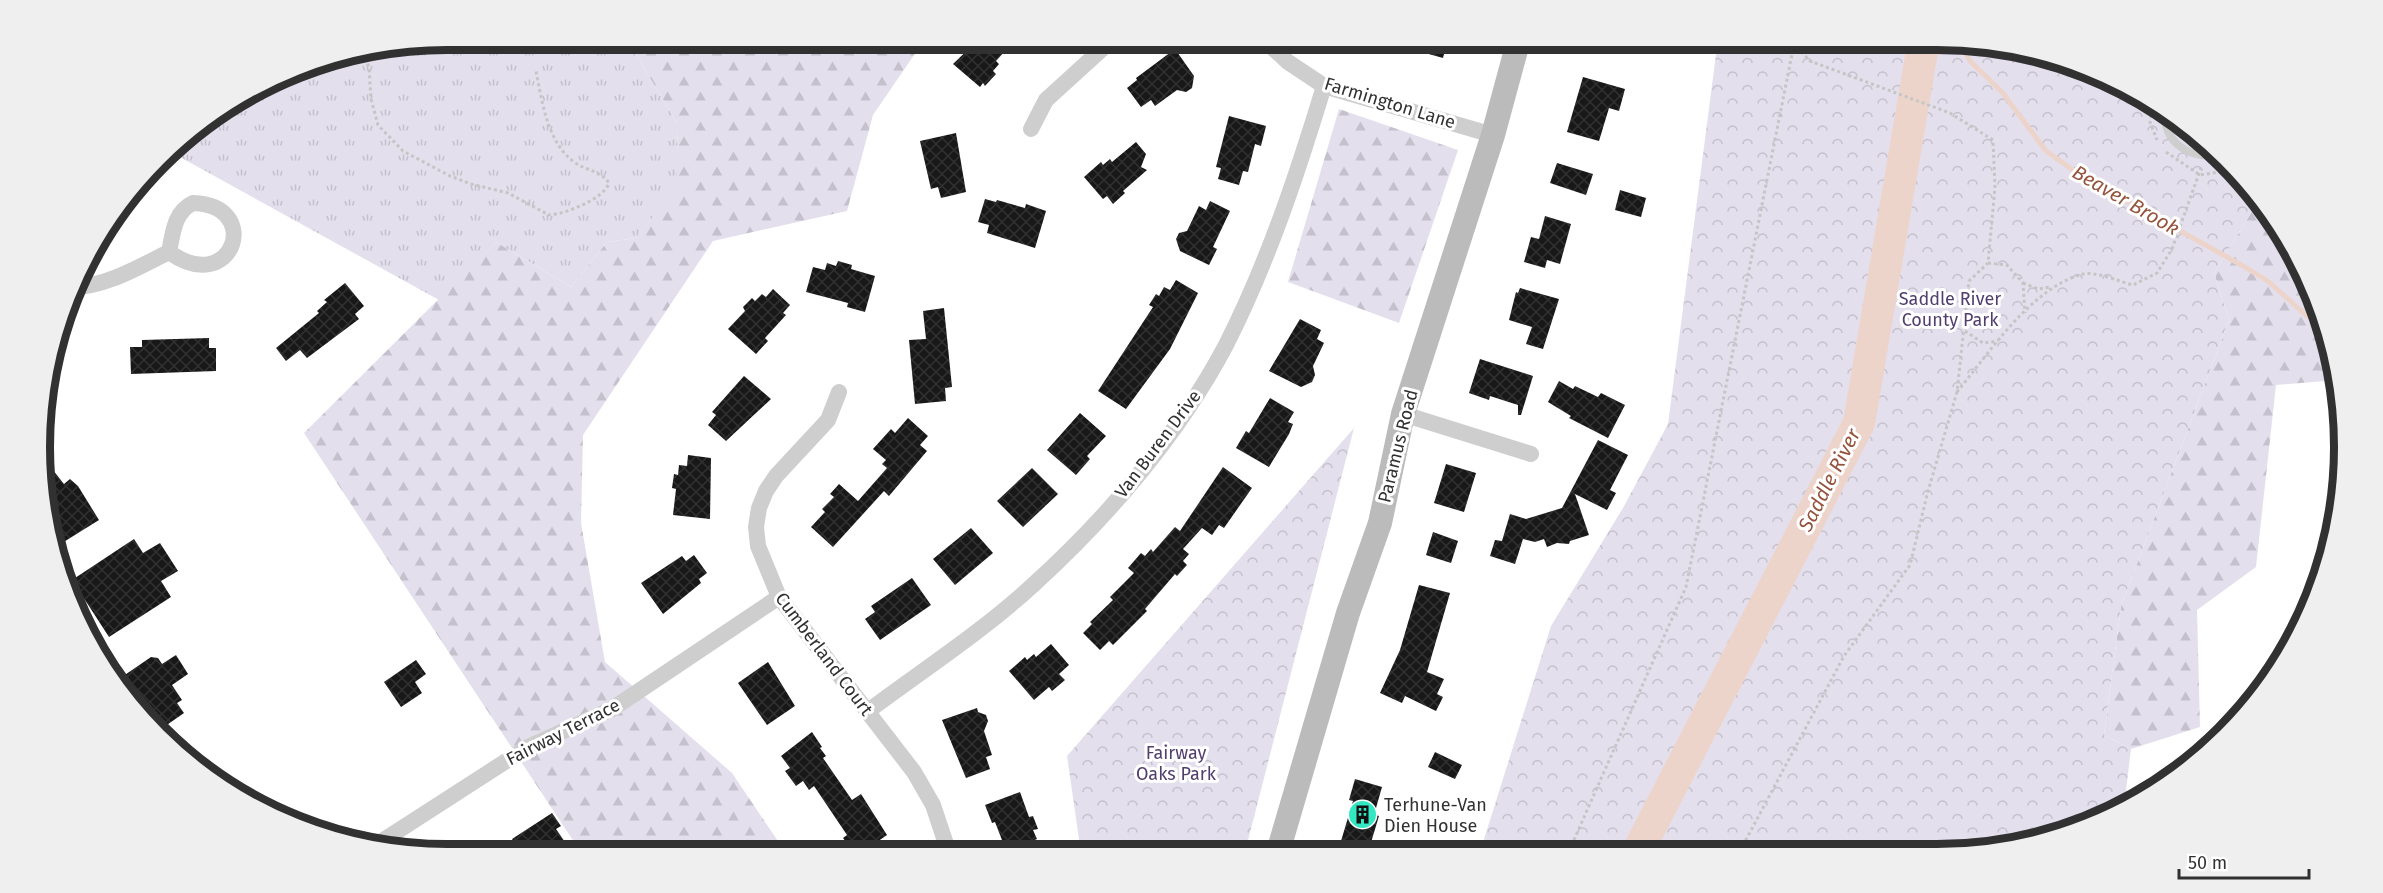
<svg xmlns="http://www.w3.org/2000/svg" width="2383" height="893" viewBox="0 0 2383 893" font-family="'Fira Sans',sans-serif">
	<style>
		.grass { fill: url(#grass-tufts) }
		.forest { fill: url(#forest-firs) }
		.park { fill: url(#park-crowns) }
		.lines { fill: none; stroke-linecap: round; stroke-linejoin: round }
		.stream { stroke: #edd4cb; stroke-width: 5 }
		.river { stroke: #edd4cb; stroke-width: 32 }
		.building { fill: url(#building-cross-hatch) }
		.path { stroke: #c5c5c5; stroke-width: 3; stroke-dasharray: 3 3; stroke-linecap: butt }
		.lane { stroke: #cecece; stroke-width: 8 }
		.street { stroke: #cecece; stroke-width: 16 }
		.secondary { stroke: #bbb; stroke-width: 24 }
		.labels { text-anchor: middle; stroke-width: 6; stroke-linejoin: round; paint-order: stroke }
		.street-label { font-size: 18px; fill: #313131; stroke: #fff }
		.park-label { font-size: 18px; fill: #513d6e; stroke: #fff }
		.poi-label { font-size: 18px; fill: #313131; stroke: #fff; text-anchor: start }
		.water-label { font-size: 20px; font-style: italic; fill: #95543d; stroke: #fff }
		.rim { fill: none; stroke: #313131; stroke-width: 8 }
	</style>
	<defs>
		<pattern id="grass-tufts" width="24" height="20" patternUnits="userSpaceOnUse" patternTransform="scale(1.5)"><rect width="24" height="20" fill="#e4dfed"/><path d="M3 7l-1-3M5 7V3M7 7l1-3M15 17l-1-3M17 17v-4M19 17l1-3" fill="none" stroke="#c4c0cc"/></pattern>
		<pattern id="forest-firs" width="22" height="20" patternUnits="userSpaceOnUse" patternTransform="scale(1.5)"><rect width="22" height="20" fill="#e4dfed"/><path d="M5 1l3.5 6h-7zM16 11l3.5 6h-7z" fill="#c4c0cc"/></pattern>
		<pattern id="park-crowns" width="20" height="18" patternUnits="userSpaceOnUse" patternTransform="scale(1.5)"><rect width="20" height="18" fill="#e4dfed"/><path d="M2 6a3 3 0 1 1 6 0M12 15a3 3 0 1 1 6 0" fill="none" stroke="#c4c0cc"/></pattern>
		<pattern id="building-cross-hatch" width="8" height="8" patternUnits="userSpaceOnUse" patternTransform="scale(1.5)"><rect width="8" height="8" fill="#181818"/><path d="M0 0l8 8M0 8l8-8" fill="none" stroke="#313131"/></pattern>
	</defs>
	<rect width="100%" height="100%" fill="#fff"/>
	<path class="grass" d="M447 39H627L678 125 677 188 636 238 607 242 571 287 496 242 439 300 169 151C196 118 275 72 316 61 355 49 405 46 447 39Z"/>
	<path class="forest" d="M627 39H925L873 115 847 211 713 241 583 435 581 523 605 662 732 773 786 853 582 854 304 433 496 242 571 287 607 242 636 238 676 188 678 125Z
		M1339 109 1458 150 1399 323 1288 282Z
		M2259 200 2290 243 2322 316 2337 380 2276 385 2256 567 2197 610 2200 727 2131 749 2104 735 2121 606 2229 320 2214 273Z"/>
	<path class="park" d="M1718 39C1825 39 1934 32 2040 53 2053 55 2066 62 2079 67 2149 93 2215 138 2259 200L2214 273 2229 320 2121 606 2104 735 2131 749 2124 807 2116 812 1990 850 1480 852 1551 626 1623 508 1668 424Z
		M1354 428 1245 852 1081 853 1067 756Z"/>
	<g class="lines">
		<path class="stream" d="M1959 42 1970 61 2002 92 2046 151 2083 177 2245 267 2269 282 2308 317 2324 322"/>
		<path class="river" d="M1638 851 1859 423 1924 39"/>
	</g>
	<path class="building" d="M979 39H1016L996 61 999 64 993 71 996 74 985 86 983 83 980 87 953 64Z
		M1390 39H1448L1443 58 1389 43Z
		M1175 49 1194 76 1192 88 1186 92 1177 90 1155 106 1151 100 1141 107 1127 88 1137 80 1136 78Z
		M1583 77 1625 89 1619 111 1609 108 1599 141 1567 132Z
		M1229 116 1266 126 1261 146 1255 144 1248 172 1243 171 1239 185 1218 179 1221 168 1216 167Z
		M956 133 966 192 941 198 938 187 931 189 920 141Z
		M1136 142 1146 154 1141 167 1147 170 1123 191 1125 193 1113 204 1107 196 1103 199 1084 177 1101 162 1103 165 1110 159 1112 162Z
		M1557 163 1593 174 1586 195 1550 183Z
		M1620 190 1646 198 1641 217 1615 210Z
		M985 199 996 202 997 200 1025 208 1026 204 1046 211 1035 248 987 233 989 225 978 222Z
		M1210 201 1230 211 1213 247 1217 249 1209 265 1180 251 1176 239 1179 233 1187 231 1199 206 1206 210Z
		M1545 216 1571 224 1560 264 1547 260 1545 268 1524 262 1531 237 1539 239Z
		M838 261 852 265 851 269 875 276 865 312 847 307 848 303 806 292 813 267 825 270 827 263 836 266Z
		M1176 280 1198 293 1170 349 1126 409 1098 391 1153 307 1149 305 1156 294 1159 296 1164 287 1170 290Z
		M345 283 364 306 355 314 359 319 307 358 300 350 286 361 276 348 319 313 317 311 327 302 324 300Z
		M1520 288 1559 299 1543 349 1526 344 1532 327 1509 320 1516 292 1518 293Z
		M773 289 790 305 783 313 786 315 765 338 768 341 756 354 728 329 745 311 743 307 752 298 755 301 762 294 766 297Z
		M944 308 952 387 945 388 946 401 915 404 909 340 926 339 923 311Z
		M1300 319 1321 330 1317 339 1324 343 1313 366 1315 375 1312 382 1301 387 1269 371Z
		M209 338V348H216V371L131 374 130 347H142V340Z
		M1480 359 1533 376 1521 415H1518V405L1490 396 1489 400 1469 393Z
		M744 376 771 399 726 441 708 425 716 415 712 412Z
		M1559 381 1573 389 1575 386 1598 397 1601 393 1625 405 1608 438 1569 418 1571 416 1548 402Z
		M1270 398 1294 412 1288 422 1293 424 1289 434 1269 467 1236 448 1246 431 1249 433Z
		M1080 413 1106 436 1087 456 1090 459 1076 475 1047 450Z
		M908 418 928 436 920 445 927 451 889 496 884 491 833 547 811 527 825 512 822 509 834 497 830 494 839 484 858 501 887 468 882 464 886 460 873 449 891 429 895 433Z
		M1598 440 1628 455 1610 490 1616 493 1607 510 1575 494 1589 535 1570 541 1569 544 1557 543 1547 547 1544 539 1535 542 1523 539 1515 564 1490 556 1495 540 1502 541 1510 514 1526 519 1562 508Z
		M688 455 711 458 710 519 673 515 676 489 672 488 674 474 678 475 679 465 687 466Z
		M45 460 64 484 70 479 78 486 99 520 54 548 47 526Z
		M1446 464 1476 473 1464 512 1434 503Z
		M1223 467 1252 488 1224 528 1219 525 1212 535 1202 528 1183 549 1189 554 1183 561 1187 565 1177 576 1175 574 1145 609 1147 611 1113 645 1109 641 1100 650 1083 633 1092 624 1090 622 1113 600 1110 597 1134 573 1128 568 1141 553 1145 556 1151 549 1153 552 1175 527 1180 531Z
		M1032 468 1058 494 1023 527 997 501Z
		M971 528 993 553 955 585 933 559Z
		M1433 532 1458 541 1451 563 1426 555Z
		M134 539 143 553 160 543 178 571 161 581 171 597 109 637 72 580Z
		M694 555 707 573 699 579 701 583 663 614 641 583 682 556 686 561Z
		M912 578 931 605 880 640 865 619 875 612 871 606Z
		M1419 585 1450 593 1427 672 1444 679 1437 694 1443 697 1436 711 1405 696 1402 703 1380 693 1400 650Z
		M1051 644 1069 665 1059 674 1065 680 1052 691 1049 687 1034 700 1009 671 1025 657 1027 660 1034 654 1036 657Z
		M176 655 188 674 172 685 182 700 177 703 184 713 161 729 116 681 151 657 158 658 162 664Z
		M416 660 426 674 415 682 422 693 401 707 384 682Z
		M768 662 795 706 767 725 738 683Z
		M977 708 978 712 986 715 988 721 984 731 992 755 986 757 990 769 966 778 942 720Z
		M812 732 822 747 820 748 826 756 823 758 852 800 861 794 887 835 861 853 854 846 851 849 843 838 847 835 814 786 809 790 803 781 796 786 785 771 790 768 781 756Z
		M1435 752 1462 765 1455 779 1428 767Z
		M1355 779 1382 787 1376 808V815L1379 816 1369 849 1341 841 1353 801 1349 800Z
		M1020 792 1029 817 1033 816 1038 829 1033 830 1037 839 1030 842 1034 853H1007L995 822 992 823 985 805Z
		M552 813 561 826 556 829 565 842 546 854H522L512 839Z"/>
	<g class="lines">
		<path class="path" d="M362 53 369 67 371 99 378 125 403 151 450 176 471 184 508 193 549 215C565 214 604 199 609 183 600 170 586 171 574 162 547 142 542 101 536 71
			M2151 115 2150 122 2157 140
			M2166 152 2200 175 2219 172 2235 179 2272 219
			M1988 263 2007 265 2023 283 2025 313
			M2023 283 2038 289 2050 287
			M1965 331 1983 343 1998 341
			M1957 392C1989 353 2032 287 2083 274 2096 271 2120 282 2133 285L2157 273 2172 249 2201 168
			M1569 851 1686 587 1794 44
			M1740 851 1844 656 1910 565 1928 491 1957 392 1969 281 1988 263 1995 187 1993 140 1950 113 1810 61 1794 44V39"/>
		<path class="lane" d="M2164 110C2164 143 2188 159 2219 155"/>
		<path class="street" d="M1263 39 1288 62 1324 86 1493 135
			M1031 129 1046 100 1113 39
			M193 203C264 205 233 298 169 252 173 233 174 212 193 203Z
			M73 287C106 287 140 266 169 252
			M839 392 828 420 776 476 766 491 759 508 756 527 758 546 779 597 914 772 933 805 949 853
			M1403 414 1531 454
			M867 712C923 670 982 632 1033 585 1108 517 1179 434 1226 345 1268 262 1297 175 1324 86
			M376 845 528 747 612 709 779 597"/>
		<path class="secondary" d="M1278 852 1348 613 1380 523 1403 414 1493 135 1519 39"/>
	</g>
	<defs>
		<symbol id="building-disc" viewBox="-11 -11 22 22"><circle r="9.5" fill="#33e7c3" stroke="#fff"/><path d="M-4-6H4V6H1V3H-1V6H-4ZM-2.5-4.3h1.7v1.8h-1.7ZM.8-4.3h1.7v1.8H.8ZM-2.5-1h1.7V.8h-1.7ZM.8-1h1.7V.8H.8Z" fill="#111"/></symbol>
	</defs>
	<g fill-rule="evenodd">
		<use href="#building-disc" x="1346" y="798" width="33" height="33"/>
	</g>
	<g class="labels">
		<g class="street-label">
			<text transform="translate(1390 103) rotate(17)" y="6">Farmington Lane</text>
			<text transform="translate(1158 444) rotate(-53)" y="6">Van Buren Drive</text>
			<text transform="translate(1398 446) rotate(-76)" y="6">Paramus Road</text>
			<text transform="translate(824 654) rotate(53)" y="6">Cumberland Court</text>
			<text transform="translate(563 732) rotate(-27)" y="6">Fairway Terrace</text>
		</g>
		<g class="park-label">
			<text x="1950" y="305">Saddle River<tspan x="1950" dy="21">County Park</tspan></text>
			<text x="1176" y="759">Fairway<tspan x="1176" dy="21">Oaks Park</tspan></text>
		</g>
		<g class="poi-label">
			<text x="1384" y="811">Terhune-Van<tspan x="1384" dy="21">Dien House</tspan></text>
		</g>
		<g class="water-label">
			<text transform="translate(2126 200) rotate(30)" y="7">Beaver Brook</text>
			<text transform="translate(1829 480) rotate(-63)" y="7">Saddle River</text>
		</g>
	</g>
	<path d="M0 0H2383V893H0ZM447 50H1937A397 397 0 0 1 2334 447V447A397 397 0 0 1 1937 844H447A397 397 0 0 1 50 447V447A397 397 0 0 1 447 50Z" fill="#efefef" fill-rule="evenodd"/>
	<path class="rim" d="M447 50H1937A397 397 0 0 1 2334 447V447A397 397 0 0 1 1937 844H447A397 397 0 0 1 50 447V447A397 397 0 0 1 447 50Z"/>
	<path d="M2179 869v9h130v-9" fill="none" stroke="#313131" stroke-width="3"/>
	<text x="2188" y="869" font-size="18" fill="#313131" stroke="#ffffff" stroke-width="4.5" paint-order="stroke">50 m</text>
</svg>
